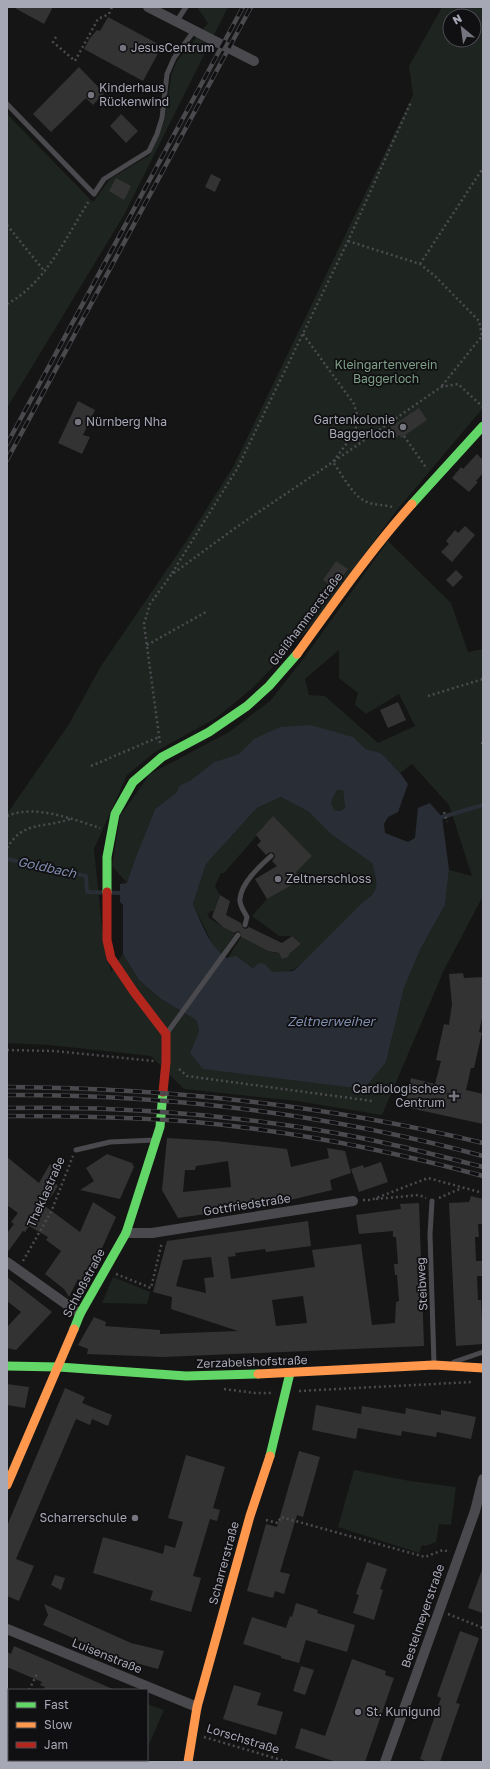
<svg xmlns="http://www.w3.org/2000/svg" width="490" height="1769" viewBox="0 0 490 1769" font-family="'Golos Text',sans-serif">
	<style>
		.green { fill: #1e241f; fill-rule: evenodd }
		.water { fill: #292e36; fill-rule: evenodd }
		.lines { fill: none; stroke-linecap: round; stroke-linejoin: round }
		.stream { stroke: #292e36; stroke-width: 4 }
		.building { fill: #333334; fill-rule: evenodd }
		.path { stroke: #4b4b50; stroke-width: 2.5; stroke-dasharray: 2 3; stroke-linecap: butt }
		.lane { stroke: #4a4a4e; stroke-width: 5 }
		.street { stroke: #4a4a4e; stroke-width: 10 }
		.fast { stroke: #63d668; stroke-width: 9 }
		.slow { stroke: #ff974d; stroke-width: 9 }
		.jam { stroke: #b3261e; stroke-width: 9 }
		.rail-casing { stroke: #4a4a4e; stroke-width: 4.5 }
		.rail { stroke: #100f11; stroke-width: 3; stroke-dasharray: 9; stroke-linecap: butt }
		.poi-dot { fill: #74757e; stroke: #100f11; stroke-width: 1.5 }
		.labels { text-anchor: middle; stroke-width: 3.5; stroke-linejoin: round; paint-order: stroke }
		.poi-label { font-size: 12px; fill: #a7a8b6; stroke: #100f11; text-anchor: start }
		.park-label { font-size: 12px; fill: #7fa088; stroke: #100f11 }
		.street-label { font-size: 12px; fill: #a7a8b6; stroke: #100f11 }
		.water-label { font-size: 13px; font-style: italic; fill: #7f8eaf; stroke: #100f11 }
	</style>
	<rect width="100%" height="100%" fill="#151515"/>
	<path class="green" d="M197 7H228L124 215 7 408V114L93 202 110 179 150 155 164 122 172 72 177 61 208 23Z
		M442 7H483V408L397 510 314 623 254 687 216 718 155 752 127 775 94 849 102 928 111 972 123 954 139 980 161 999 196 1020 199 1031 190 1053 386 1062 404 988 420 950 445 905 449 870 472 876 449 805 412 764 400 773 381 753 366 749 353 737 254 739 239 754 214 762 191 780 179 786 177 792 155 809 135 859 127 883 112 866 120 816 150 774 229 732 270 701 301 662 388 541 451 603 468 652 483 649V896L444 970 382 1115 297 1101 184 1089 151 1056 49 1045 7 1043V814L69 724 101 666 185 543 233 467 413 95 409 66ZM450 16H474V40H450ZM339 650V678L358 693 355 705 366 714 399 694 415 726 378 743 325 696 309 695 305 679Z
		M337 790H343L345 808 340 811 334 810 331 802Z
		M281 797 309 812 332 835 372 863C376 880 382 890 364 901L299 966C288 975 264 974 252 967 247 964 242 960 236 957L228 958 241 937 268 951 280 954 281 957H288L289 953 301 944 292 936H279L252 916 267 899 301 880 289 859 292 852 304 864 312 856 273 817 224 873H221L215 886 220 895 214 911H211L208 914 209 918 235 934 221 954 214 947 193 904 206 864 257 808Z
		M113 1277 150 1292 147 1304 102 1303Z
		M354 1470 410 1481 456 1487 451 1525 439 1524 436 1542 426 1546 422 1545 419 1553 338 1527Z
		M147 1704 164 1710 147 1749Z"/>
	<path class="water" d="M310 725 353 737 366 749 381 753 400 773 408 784 398 812 388 817 384 824 385 833 408 842 415 838 418 808 430 803 442 817 449 870 445 905 420 950 404 988 386 1062 364 1089 203 1069 190 1053 199 1031 196 1020 161 999 139 980 123 954V905L120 902V884L127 883 135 859 155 809 177 792 179 786 191 780 214 762 239 754 254 739 280 727ZM337 790H343L345 808 340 811 334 810 331 802ZM281 797 309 812 332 835 372 863C376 880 382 890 364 901L299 966 293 971 272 972 265 964 259 963 253 968 236 956 227 958C209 946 202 924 193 904L206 864 257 808Z"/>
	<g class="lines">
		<path class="stream" d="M442 817 483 805
			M7 859 86 876 87 892 120 893"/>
	</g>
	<path class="building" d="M13 7H53L44 24Z
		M108 17 162 46 143 81 84 49 90 38 97 30 100 31Z
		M79 67 104 93 93 105 86 98 51 132 33 114Z
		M121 114 138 131 126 143 110 126Z
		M211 174 221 179 215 192 205 187Z
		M116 178 131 186 124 200 109 191Z
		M78 401 95 410 83 435 90 437 82 454 58 443Z
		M419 408 427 420 401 438 399 435 393 440 386 430Z
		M477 454 483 460V473L476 481 478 482 469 492 452 478 461 467 463 469Z
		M465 526 475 535 452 562 441 552 449 544 446 541 455 530 458 533Z
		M336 561 348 569 334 588 323 580Z
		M456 570 463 577 453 587 446 580Z
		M398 702 406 720 388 728 380 710Z
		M273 816 312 856 296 872 301 880 267 899 255 879 277 866 272 861 275 857 274 853 270 852 266 855 257 845 261 841 256 835Z
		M220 895 230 901 226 915 241 923 243 928 246 929 249 927 282 943 292 936 301 944 290 953 288 957 282 959 279 953 268 951 241 937 240 932 237 931 234 933 223 927 212 917Z
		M463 973 464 978 482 977 483 981V1013L479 1032 482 1033 474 1068H471L466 1090 483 1094V1124L405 1107 411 1078 435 1084 441 1061 436 1060 444 1024 449 1025 452 1004 449 974Z
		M167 1138 216 1141 287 1149 291 1167 329 1158 327 1148 345 1151 351 1173 330 1180 332 1190 274 1204 178 1218 162 1190ZM228 1161 231 1187 183 1192 185 1170H195L196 1166Z
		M107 1154 132 1163 134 1167 120 1199 80 1190 94 1181 86 1168Z
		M7 1157 39 1183 50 1164 60 1170 53 1180 58 1186 45 1206 80 1232 93 1202 116 1217 103 1246 81 1281 78 1279 69 1297 64 1289 45 1274 61 1251 46 1240 48 1237 29 1226 25 1232 23 1231 7 1253V1233L14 1224 11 1222 18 1213 7 1205Z
		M381 1162 388 1182 359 1192 351 1169 363 1165 364 1168Z
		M471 1196 483 1199V1224H478L479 1237H475L476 1261H482L483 1276H477L478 1300H481L482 1319H483V1344L456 1346 449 1203 469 1202Z
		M419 1203 424 1346 163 1357 87 1354 88 1349 78 1345 94 1317 106 1322 105 1326 160 1330V1334L238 1331 171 1309 172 1297 153 1292 167 1241 308 1221 311 1246 266 1252 265 1249 235 1253 236 1256 228 1257 231 1279 315 1267 312 1250 361 1244 372 1325 395 1323 396 1302 399 1301 397 1275H395L394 1264H398L396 1237H393V1231L359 1234 356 1215 401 1209 400 1204ZM211 1257 214 1277 204 1278 206 1293 176 1286 183 1260ZM303 1296 307 1323 276 1326 272 1300Z
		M7 1277 52 1312 16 1350 7 1348V1327L21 1312 7 1301Z
		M7 1384 29 1387 25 1408 7 1405Z
		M65 1388 85 1397 82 1403 112 1415 108 1426 92 1419 90 1425 76 1419 16 1559 34 1566 19 1601 7 1596V1526Z
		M316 1405 361 1414 362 1406 405 1414 406 1408 441 1415V1410L476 1417 471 1439 437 1432 436 1437 402 1431 401 1436 358 1428 356 1439 312 1430Z
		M299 1451 320 1457 303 1517 297 1515 280 1572 290 1574 284 1594 275 1591 273 1598 247 1591 266 1524 277 1527Z
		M186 1455 225 1467 213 1508 220 1510 217 1521 210 1519 193 1576 201 1578 191 1612 150 1600 153 1591 93 1573 103 1537 163 1554 165 1545 175 1548 183 1522 168 1518Z
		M367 1562 387 1569 380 1589 383 1590 374 1620 353 1613 359 1595 356 1594Z
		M482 1570 483 1571V1613L468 1608Z
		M55 1575 65 1578 61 1590 51 1585Z
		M296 1603 318 1610 317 1613 355 1625 347 1652 306 1640 299 1663 281 1658V1656L243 1644 252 1617 286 1628 290 1616 292 1617Z
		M44 1604 131 1643 164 1651 158 1669 121 1659 43 1625 48 1615Z
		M460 1631 479 1638 456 1703 460 1704 440 1762H428L420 1759 441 1698 437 1696Z
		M14 1646 44 1659 115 1690H43L45 1687 40 1685 42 1682 7 1667V1652L11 1654Z
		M352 1659 386 1671 385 1675 394 1678 365 1762H336L295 1748 301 1728 325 1736Z
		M301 1666 314 1670 305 1695 293 1691Z
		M234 1685 261 1693 257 1705 283 1712 276 1735 223 1719Z"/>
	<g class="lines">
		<path class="path" d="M56 37 53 42 75 61 98 19 109 14 112 7
			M7 225 45 272
			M348 241 420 264 436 277 479 321 482 336 441 387
			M420 264 483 168
			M7 304C46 283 66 237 89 201
			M404 436 427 469
			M392 507C384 504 373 506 365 501 353 496 341 473 333 462L441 387 458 384 483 407
			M172 573 237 469 348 241 411 102
			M147 645 206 612
			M428 696 483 679
			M160 743 144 624 150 604 171 575 238 526 333 462 355 432 358 418 354 404 303 334
			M481 743H483
			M91 766 159 737
			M444 812 447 822
			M7 816C35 804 72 819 100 828
			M7 848C24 820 42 829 70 819
			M7 1050 54 1051 154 1061
			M179 1069 187 1076 372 1101
			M439 1198 462 1188
			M376 1199 419 1195 426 1198
			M363 1200H371L428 1178 483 1193
			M23 1261 51 1212 73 1156
			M116 1274 151 1288 162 1242
			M224 1389 255 1393H273
			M299 1391 472 1382
			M266 1520 278 1523 281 1517 425 1557 443 1550 450 1552
			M448 1614 483 1628
			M29 1690 38 1672
			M204 1737 288 1762"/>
		<path class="lane" d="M176 22 186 7
			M7 104 94 194 104 179 149 151 157 134 162 118 167 74 174 58 194 31
			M245 925 247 917C244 911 239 905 240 899 241 883 260 866 271 856
			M167 1033 238 935
			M76 1150 110 1142 155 1140
			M432 1201 430 1234 434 1364
			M454 1362 483 1352"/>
		<path class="street" d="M148 7 254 61
			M126 1233H152L353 1201
			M7 1262 80 1314
			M7 1629 197 1707
			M385 1762 475 1511 483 1479"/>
		<path class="fast" d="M412 504 483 426
			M107 892V857L115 814 133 782 162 757 209 732 247 706 269 686 297 654
			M74 1329 80 1314 126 1233 160 1127 163 1092
			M7 1366 59 1367 186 1376 258 1374
			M270 1456 290 1373"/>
		<path class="slow" d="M297 654C334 603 370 551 412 504
			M258 1374 434 1365 483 1368
			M7 1485 74 1329
			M188 1762 197 1707 250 1516 270 1456"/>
		<path class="jam" d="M107 892V940L111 958 134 992 166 1034V1062L163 1092"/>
		<defs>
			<path id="rail" d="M7 444 243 7
				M7 460 251 7
				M7 1087C167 1088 327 1105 483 1143
				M7 1095C168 1094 327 1114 483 1156
				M7 1108C111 1106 215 1113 318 1130 374 1139 428 1153 483 1167
				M7 1116C70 1116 132 1117 195 1122 293 1131 388 1150 483 1176"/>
		</defs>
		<use href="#rail" class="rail-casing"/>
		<use href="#rail" class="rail"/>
	</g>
	<g class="poi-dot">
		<circle cx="123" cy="48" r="4"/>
		<circle cx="91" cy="95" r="4"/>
		<circle cx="78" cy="422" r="4"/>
		<circle cx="403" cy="427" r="4"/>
		<circle cx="278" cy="879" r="4"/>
		<path d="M452 1090h4v4h4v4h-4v4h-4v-4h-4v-4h4z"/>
		<circle cx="135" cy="1518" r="4"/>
		<circle cx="358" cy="1712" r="4"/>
	</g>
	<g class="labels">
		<g class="poi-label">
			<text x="131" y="52">JesusCentrum</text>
			<text x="99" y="92">Kinderhaus<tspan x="99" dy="14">Rückenwind</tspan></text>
			<text x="395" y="424" text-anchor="end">Gartenkolonie<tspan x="395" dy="14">Baggerloch</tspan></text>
			<text x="86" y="426">Nürnberg Nha</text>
			<text x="286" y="883">Zeltnerschloss</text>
			<text x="445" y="1093" text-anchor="end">Cardiologisches<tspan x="445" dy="14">Centrum</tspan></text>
			<text x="127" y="1522" text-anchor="end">Scharrerschule</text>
			<text x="366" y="1716">St. Kunigund</text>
		</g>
		<g class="park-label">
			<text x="386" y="369">Kleingartenverein<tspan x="386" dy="14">Baggerloch</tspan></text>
		</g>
		<g class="street-label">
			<text transform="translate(306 619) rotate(-53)" y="4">Gleißhammerstraße</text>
			<text transform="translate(46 1192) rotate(-66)" y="4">Theklastraße</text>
			<text transform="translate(247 1205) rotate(-9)" y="4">Gottfriedstraße</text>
			<text transform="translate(84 1283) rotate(-62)" y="4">Schloßstraße</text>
			<text transform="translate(422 1284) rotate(-93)" y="4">Steibweg</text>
			<text transform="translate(252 1362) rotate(-2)" y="4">Zerzabelshofstraße</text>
			<text transform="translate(224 1563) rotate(-75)" y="4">Scharrerstraße</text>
			<text transform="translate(423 1616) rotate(-71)" y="4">Bestelmeyerstraße</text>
			<text transform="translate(107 1656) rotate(22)" y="4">Luisenstraße</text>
			<text transform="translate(243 1739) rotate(17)" y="4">Lorschstraße</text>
		</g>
		<g class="water-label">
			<text transform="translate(47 867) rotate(12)" y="5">Goldbach</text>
			<text x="331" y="1026">Zeltnerweiher</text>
		</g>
	</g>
	<rect width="490" height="1769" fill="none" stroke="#a7a8b6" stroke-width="16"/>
	<rect x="8" y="1689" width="140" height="72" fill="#100f11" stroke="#4c4c53"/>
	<rect x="16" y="1702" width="20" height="6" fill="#63d668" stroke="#4c4c53"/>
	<text x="44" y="1709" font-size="12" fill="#a7a8b6">Fast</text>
	<rect x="16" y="1722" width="20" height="6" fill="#ff974d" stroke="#4c4c53"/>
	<text x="44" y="1729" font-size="12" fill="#a7a8b6">Slow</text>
	<rect x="16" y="1742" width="20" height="6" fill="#b3261e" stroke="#4c4c53"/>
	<text x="44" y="1749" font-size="12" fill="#a7a8b6">Jam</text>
	<g transform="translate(462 28) rotate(331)"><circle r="19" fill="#100f11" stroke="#4c4c53"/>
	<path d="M0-3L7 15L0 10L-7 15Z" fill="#74757e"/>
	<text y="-6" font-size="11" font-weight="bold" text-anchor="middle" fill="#a7a8b6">N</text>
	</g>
</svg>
